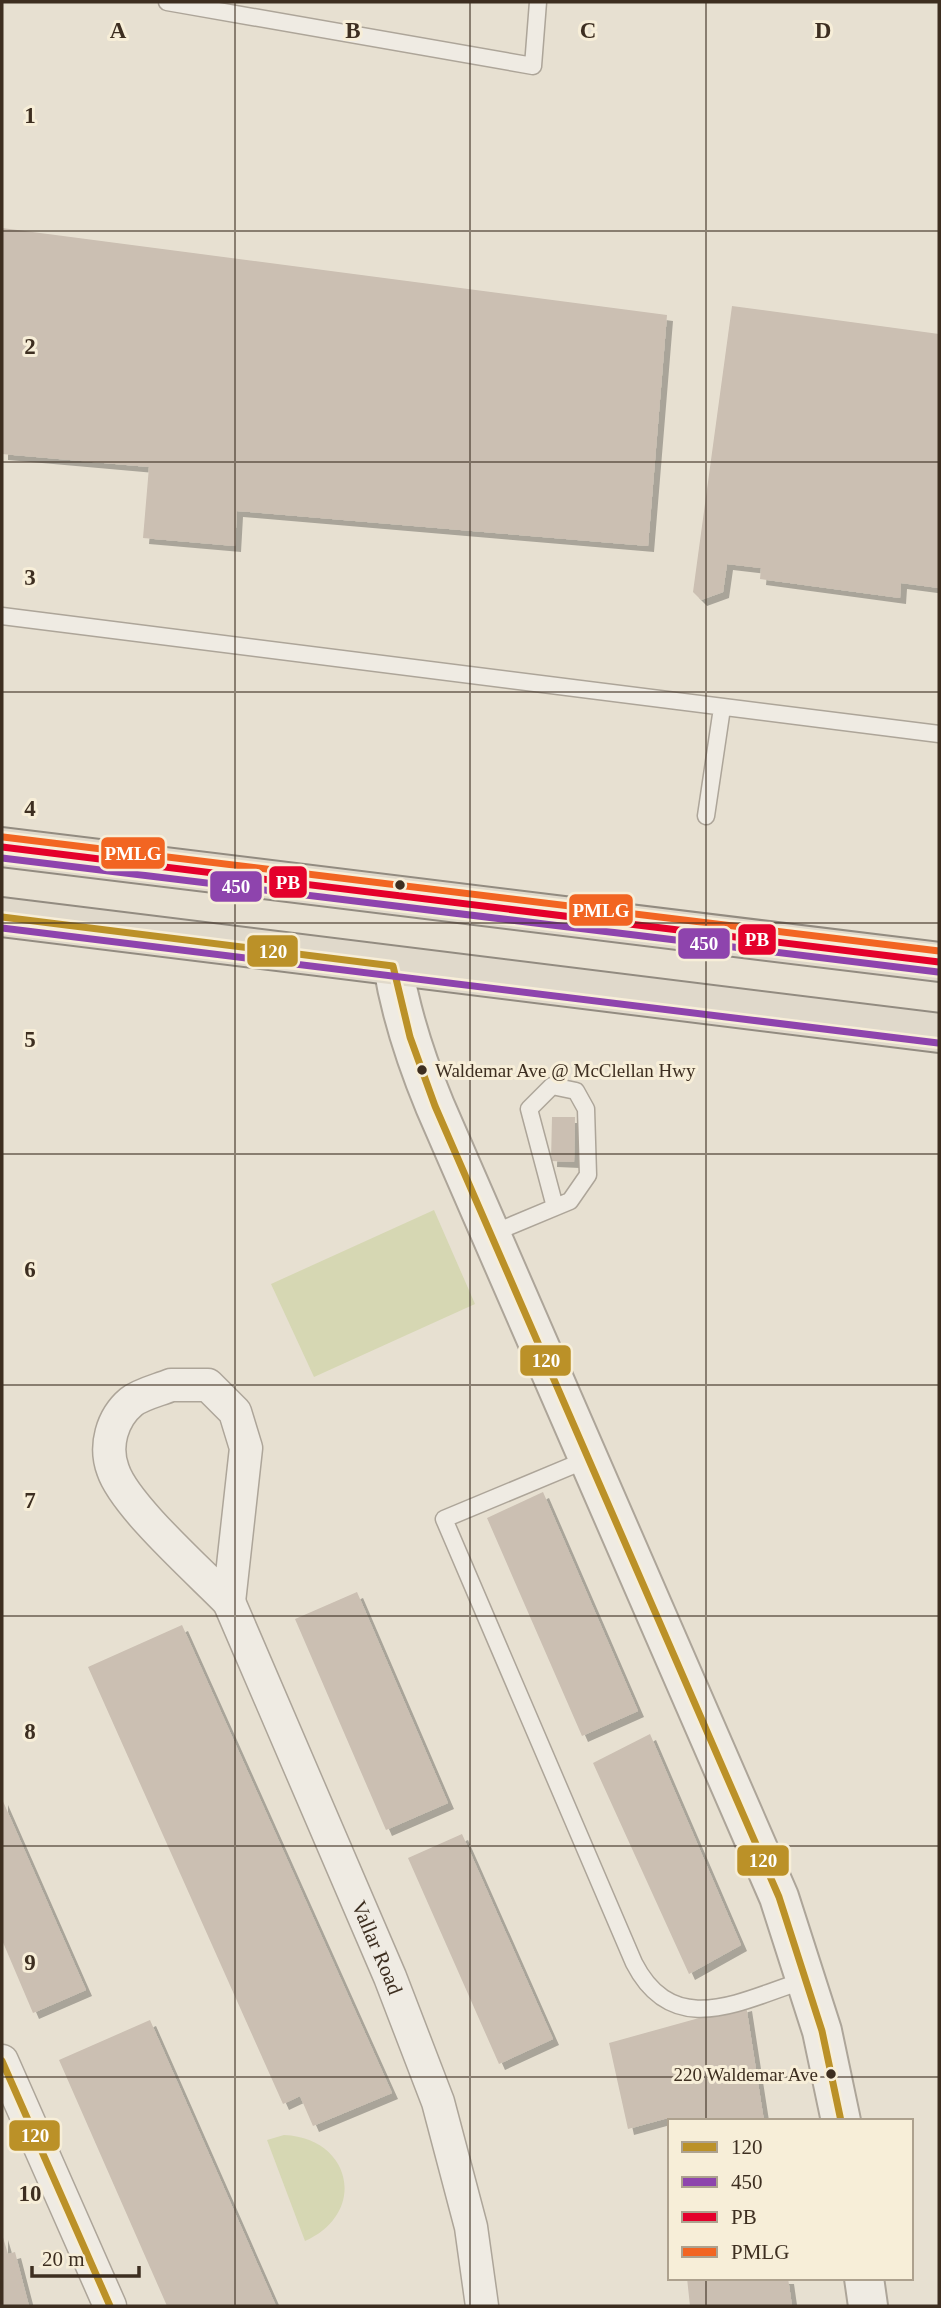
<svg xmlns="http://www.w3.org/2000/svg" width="941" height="2308" viewBox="0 0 941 2308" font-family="Georgia,serif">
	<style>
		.green { fill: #d6d7b3 }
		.building { fill: #cbbfb2; filter: url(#shadow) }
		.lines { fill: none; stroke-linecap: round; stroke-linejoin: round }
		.service-casing { stroke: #ada599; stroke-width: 19 }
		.minor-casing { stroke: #ada599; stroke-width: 35 }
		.tertiary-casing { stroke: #ada599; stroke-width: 42 }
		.trunk-casing { stroke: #928b80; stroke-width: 42 }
		.service { stroke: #efebe3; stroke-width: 16 }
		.minor { stroke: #efebe3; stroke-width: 32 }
		.tertiary { stroke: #efebe3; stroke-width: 38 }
		.trunk { stroke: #e0d9cb; stroke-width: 38 }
		.bus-1-casing { stroke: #f7eed8; stroke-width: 12 }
		.bus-2-casing { stroke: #f7eed8; stroke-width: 12 }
		.bus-3-casing { stroke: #f7eed8; stroke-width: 12 }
		.bus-4-casing { stroke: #f7eed8; stroke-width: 12 }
		.bus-1 { stroke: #bb9128; stroke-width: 7 }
		.bus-2 { stroke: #8e44ad; stroke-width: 7 }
		.bus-3 { stroke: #e4002b; stroke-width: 7 }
		.bus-4 { stroke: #f26522; stroke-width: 7 }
		.grid { fill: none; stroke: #3d2e20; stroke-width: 2; stroke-opacity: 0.55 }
		.bus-dot { fill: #3d2e20; stroke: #f7eed8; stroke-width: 2.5 }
		.labels { text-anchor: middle; stroke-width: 6; stroke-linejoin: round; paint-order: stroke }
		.bus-label { font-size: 19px; fill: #3d2e20; stroke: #f7eed8; text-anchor: start }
		.street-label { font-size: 21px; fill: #3d2e20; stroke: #f7eed8 }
		.grid-label { font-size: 23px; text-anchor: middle; font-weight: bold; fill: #3d2e20; stroke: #f7eed8; stroke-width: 6; stroke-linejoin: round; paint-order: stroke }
		.line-badge { stroke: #f7eed8; stroke-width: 2.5 }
		.badge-label { font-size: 19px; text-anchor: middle; font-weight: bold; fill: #fff }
	</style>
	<defs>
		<filter id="shadow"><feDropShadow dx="6" dy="6" stdDeviation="0" flood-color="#0004"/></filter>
	</defs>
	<rect width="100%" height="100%" fill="#e7e0d1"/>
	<path class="green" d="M434 1210 475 1304 314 1377 271 1284Z
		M284 2135C352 2138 368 2213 305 2241L267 2140Z"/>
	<path class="building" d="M2 228 667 315 648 546 237 511 235 546 143 538 149 467 2 454Z
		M732 306 939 334V588L901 583 900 598 760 579 761 568 727 564 723 592 701 600 693 592Z
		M552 1117H575L574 1162 551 1161Z
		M543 1492 638 1711 582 1736 487 1518Z
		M357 1592 448 1803 386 1830 295 1619Z
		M182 1625 392 2093 313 2126 300 2096 283 2104 88 1667Z
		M650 1734 741 1945 689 1974 593 1763Z
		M2 1799 86 1990 33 2013 2 1940Z
		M462 1834 553 2039 499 2064 408 1858Z
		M746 2005 764 2121H669L668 2118 628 2129 609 2043Z
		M150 2020 276 2306H167L59 2060Z
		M2 2234 8 2254 15 2252 29 2306H2Z
		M687 2278H788L792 2306H690Z"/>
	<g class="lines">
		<defs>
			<path id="service" d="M167 2 533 66 538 2
				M2 616 939 734
				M706 816 722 708
				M491 1234 570 1201 588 1175 586 1109 576 1091 552 1086 529 1109 555 1207
				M588 1459 444 1519 634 1963C674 2041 742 2000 805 1980"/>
			<g id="minor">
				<path d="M171 1385H208L235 1412 246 1448 229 1602C200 1572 125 1506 113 1470 104 1446 112 1418 131 1402 141 1394 159 1390 171 1385Z"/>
				<path id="s1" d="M229 1602 390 1977 438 2102 471 2227 482 2306"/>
				<path d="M2 2061 110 2306"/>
			</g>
			<path id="tertiary" d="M393 966C401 1015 416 1060 435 1106L779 1897 822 2031 841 2121
				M864 2278 868 2306"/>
			<path id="trunk" d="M2 847 939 962
				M2 917 939 1033"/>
		</defs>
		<use href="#service" class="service-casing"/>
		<use href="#minor" class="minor-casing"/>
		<use href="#tertiary" class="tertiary-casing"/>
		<use href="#trunk" class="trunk-casing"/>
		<use href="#service" class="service"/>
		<use href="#minor" class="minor"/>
		<use href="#tertiary" class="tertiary"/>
		<use href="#trunk" class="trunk"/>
		<defs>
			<path id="bus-1" d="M2 917 393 966 410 1037 435 1106 779 1897 822 2031 841 2121
				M2 2061 110 2306"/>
			<path id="bus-2" d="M2 858 938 972
				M2 928 938 1043"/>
			<path id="bus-3" d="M2 847 939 962"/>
			<path id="bus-4" d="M3 837 939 951"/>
		</defs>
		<use href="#bus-1" class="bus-1-casing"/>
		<use href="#bus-2" class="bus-2-casing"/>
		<use href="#bus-3" class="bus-3-casing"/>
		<use href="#bus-4" class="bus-4-casing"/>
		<use href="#bus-1" class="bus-1"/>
		<use href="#bus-2" class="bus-2"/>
		<use href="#bus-3" class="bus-3"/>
		<use href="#bus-4" class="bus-4"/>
	</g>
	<path class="grid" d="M235 2V2306M470 2V2306M706 2V2121M2 231H939M2 462H939M2 692H939M2 923H939M2 1154H939M2 1385H939M2 1616H939M2 1846H939M2 2077H939M706 2278V2306"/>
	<g class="bus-dot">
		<circle cx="400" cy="885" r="6"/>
		<circle cx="422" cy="1070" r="6"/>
		<circle cx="831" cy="2074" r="6"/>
	</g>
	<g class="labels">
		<g class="bus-label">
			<text x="435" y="1077">Waldemar Ave @ McClellan Hwy</text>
			<text x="818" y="2081" text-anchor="end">220 Waldemar Ave</text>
		</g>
		<g class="street-label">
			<text dy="7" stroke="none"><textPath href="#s1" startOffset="376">Vallar Road</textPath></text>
		</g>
	</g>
	<g class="grid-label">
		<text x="118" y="38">A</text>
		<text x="353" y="38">B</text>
		<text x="588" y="38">C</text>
		<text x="823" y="38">D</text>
		<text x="30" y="123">1</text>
		<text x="30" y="354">2</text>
		<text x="30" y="585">3</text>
		<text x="30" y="816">4</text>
		<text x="30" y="1047">5</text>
		<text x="30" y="1277">6</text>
		<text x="30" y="1508">7</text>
		<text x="30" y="1739">8</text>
		<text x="30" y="1970">9</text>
		<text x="30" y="2201">10</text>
	</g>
	<g class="line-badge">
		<rect x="100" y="836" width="66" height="34" rx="7" fill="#f26522"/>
		<rect x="268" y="865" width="40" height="34" rx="7" fill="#e4002b"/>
		<rect x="209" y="870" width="54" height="33" rx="7" fill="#8e44ad"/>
		<rect x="568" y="893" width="66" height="34" rx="7" fill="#f26522"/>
		<rect x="737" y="923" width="40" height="33" rx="7" fill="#e4002b"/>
		<rect x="677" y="927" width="54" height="33" rx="7" fill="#8e44ad"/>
		<rect x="246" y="934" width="53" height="34" rx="7" fill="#bb9128"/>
		<rect x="519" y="1344" width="53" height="33" rx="7" fill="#bb9128"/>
		<rect x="736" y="1844" width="54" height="33" rx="7" fill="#bb9128"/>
		<rect x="8" y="2119" width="53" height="33" rx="7" fill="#bb9128"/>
	</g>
	<g class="badge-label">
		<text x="133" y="860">PMLG</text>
		<text x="288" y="889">PB</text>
		<text x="236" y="893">450</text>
		<text x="601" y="917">PMLG</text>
		<text x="757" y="946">PB</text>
		<text x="704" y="950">450</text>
		<text x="273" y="958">120</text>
		<text x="546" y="1367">120</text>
		<text x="763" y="1867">120</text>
		<text x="35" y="2142">120</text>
	</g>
	<rect width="941" height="2308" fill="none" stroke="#3d2e20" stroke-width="7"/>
	<rect x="668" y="2119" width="245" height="161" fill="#f7eed8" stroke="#ada18e" stroke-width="2"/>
	<rect x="682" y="2142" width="35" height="10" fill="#bb9128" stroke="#ada18e" stroke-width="2"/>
	<text x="731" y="2154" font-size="21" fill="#3d2e20">120</text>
	<rect x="682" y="2177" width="35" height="10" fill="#8e44ad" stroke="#ada18e" stroke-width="2"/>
	<text x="731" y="2189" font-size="21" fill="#3d2e20">450</text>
	<rect x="682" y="2212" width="35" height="10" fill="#e4002b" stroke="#ada18e" stroke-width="2"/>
	<text x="731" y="2224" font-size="21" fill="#3d2e20">PB</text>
	<rect x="682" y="2247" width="35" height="10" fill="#f26522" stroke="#ada18e" stroke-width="2"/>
	<text x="731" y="2259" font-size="21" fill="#3d2e20">PMLG</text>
	<path d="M32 2266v10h107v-10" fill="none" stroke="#3d2e20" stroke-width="3.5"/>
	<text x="42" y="2266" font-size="21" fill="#3d2e20" stroke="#f7eed8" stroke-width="5" paint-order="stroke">20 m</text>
</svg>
